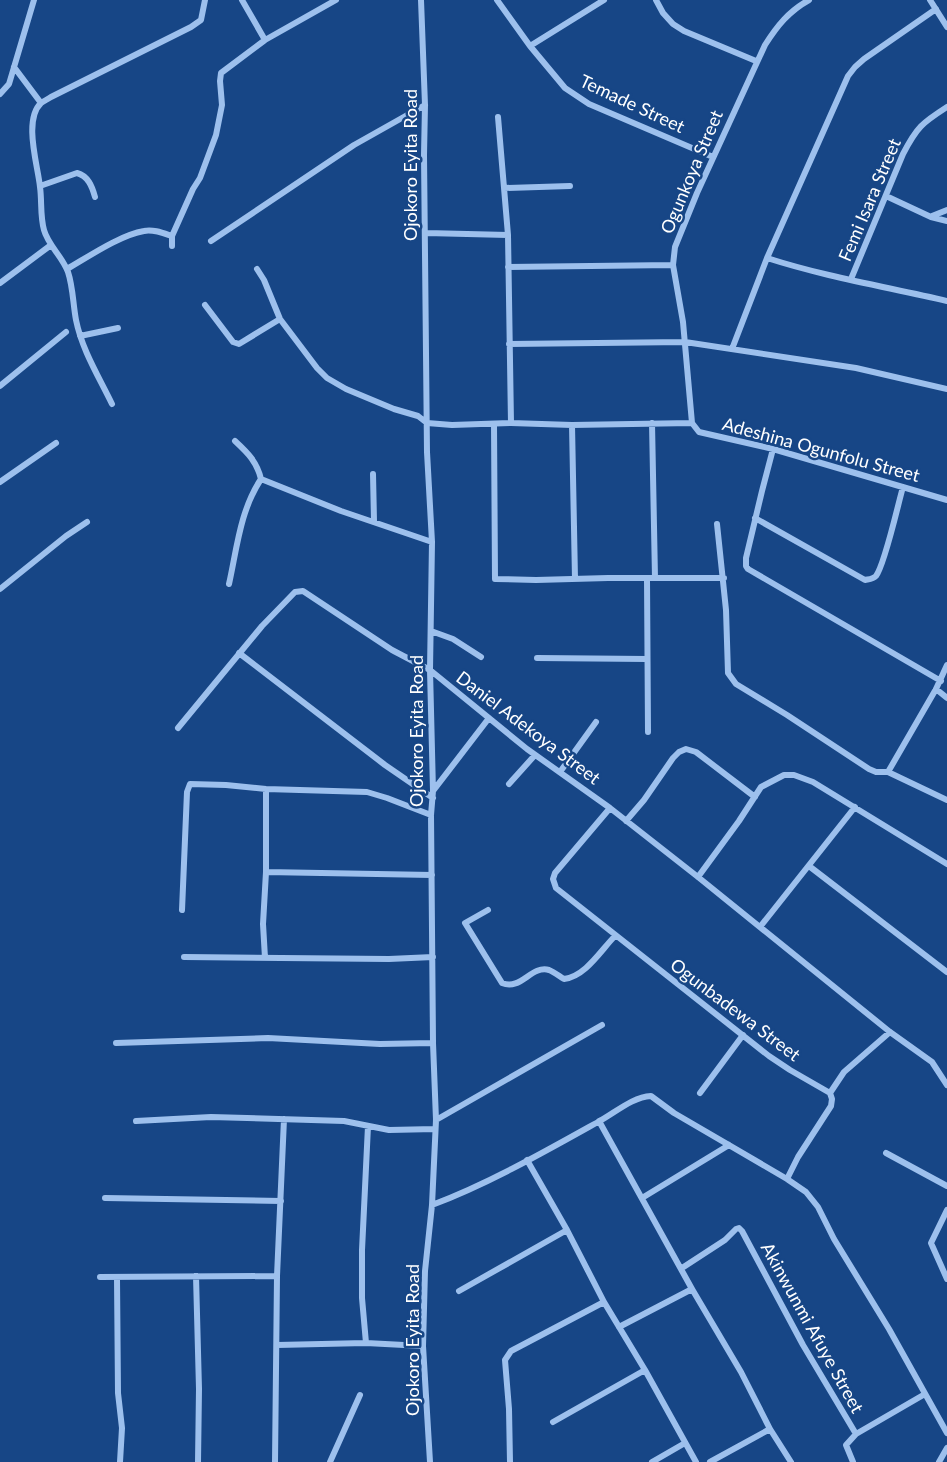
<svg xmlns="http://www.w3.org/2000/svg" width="947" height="1462" viewBox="0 0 947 1462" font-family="Lato,sans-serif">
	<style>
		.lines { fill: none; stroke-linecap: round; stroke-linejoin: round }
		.minor { stroke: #9dc0ed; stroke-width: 6 }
		.labels { text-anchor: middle; stroke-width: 5; stroke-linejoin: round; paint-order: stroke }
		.street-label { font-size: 18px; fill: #fff; stroke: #174686 }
	</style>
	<rect width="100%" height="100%" fill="#174686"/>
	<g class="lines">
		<path class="minor" d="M242 0 265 40
			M421 0 425 105 424 155 427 452 432 542 430 670 433 791 431 815 433 1043 436 1120 432 1205 425 1271 423 1346 430 1462
			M497 0 530 46 565 88 589 104 713 157
			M656 0 663 13 673 24 684 31 756 61
			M930 0 947 27
			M530 46 604 0
			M14 67 41 103
			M0 94 9 84 34 0
			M498 117 508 235 511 423
			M40 186 77 173C88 176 92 186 95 197
			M504 188 570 186
			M886 196 931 217 947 221
			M932 216 947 210
			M426 233 508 235
			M211 241 354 145 425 105
			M172 246V236L193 189 200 178 216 135 222 105 220 81 221 73 265 40 336 0
			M767 258C826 277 887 287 947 301
			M508 267 673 265
			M67 269C88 257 120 235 144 231 153 229 163 233 172 236
			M257 269 264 280 280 319 317 368 327 378 346 389 394 409 418 416 427 423
			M851 279 903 154C917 127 922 123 947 107
			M0 283 51 245
			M205 305 233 342 239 344 280 319
			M80 336 118 328
			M509 344 685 342 856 368 947 389
			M732 349 767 258 848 76 855 67 864 59 936 9
			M0 386 66 332
			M112 404C99 377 82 350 76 320 73 304 73 287 68 272 62 256 48 245 44 230 40 216 42 201 40 187 38 166 23 120 41 103 44 101 48 99 51 97L191 27 201 20 205 0
			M427 423 452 425 511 423 572 425 692 423
			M652 423 655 578
			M692 423 683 322 673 265 675 247 697 193 765 45C777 26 789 11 809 0
			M692 423 699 432 773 449 947 500
			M494 424 495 579 536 580 608 578H724
			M572 425 575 579
			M773 449 762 491 746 558V566L748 569 941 681
			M373 474 374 521
			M261 479 341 511 432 542
			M0 482 56 443
			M755 518 865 580C870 579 873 579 876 576 885 564 898 504 903 487
			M717 524 726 610 728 673 736 684 787 715 869 769 876 772H888L947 800
			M647 578 648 732
			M229 584C237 548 240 511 261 479 257 462 248 453 235 441
			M0 589 66 536 87 522
			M431 631 453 639 481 657
			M239 653 385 765 433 798
			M537 658 647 659
			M936 689 947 698
			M178 728 262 626 295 592 303 591 392 650 430 670 527 749 610 808 698 877 890 1032 932 1062 947 1085
			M560 772 596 722
			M888 772 936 689 947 665
			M509 784 535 755
			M433 791 489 718
			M610 808 555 873 553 879 556 888 769 1056 790 1070 830 1093
			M626 821 644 800 673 758 679 752 686 749 696 752 755 797
			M809 866 947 972
			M266 872 432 875
			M698 877 739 821 761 787 784 775H794L813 782 947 864
			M182 910 187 792 190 784 226 785 266 789 367 792 387 798 431 815
			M488 910 465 923 502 983C521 991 531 965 549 970 554 972 559 976 564 979 586 976 601 950 615 936
			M760 927 855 807
			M184 957 389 959 433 957
			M265 958 263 924 266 872V789
			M116 1043 268 1038 380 1044 433 1043
			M700 1093 743 1035
			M830 1093 844 1072 890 1032
			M436 1120 602 1025
			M136 1121 211 1117 344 1121 389 1130 435 1129
			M599 1121 692 1289 741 1372 770 1429 791 1462
			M886 1153 947 1186
			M527 1160 567 1230 604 1302 645 1370 696 1462
			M787 1179 798 1157 831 1106 832 1099 830 1093
			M105 1198 281 1201
			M642 1198 729 1145
			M432 1205C488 1184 546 1151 598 1122 615 1113 632 1097 651 1096L674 1113 787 1179 806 1192 818 1207 834 1239 889 1329 947 1433
			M947 1210 931 1243 947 1279
			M682 1268 725 1240 736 1229 739 1228 742 1231 803 1345 856 1434 925 1394
			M196 1276 199 1389 198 1462
			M100 1277 277 1276
			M117 1278 118 1393 122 1428 120 1462
			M459 1291 567 1230
			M619 1327 692 1289
			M366 1343 362 1298V1250L368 1126
			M277 1345 366 1343 423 1346
			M553 1422 645 1370
			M275 1462 277 1276 284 1119
			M330 1462 360 1395
			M510 1462 509 1409 505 1360 511 1351 604 1302
			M652 1462 685 1443
			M710 1462 770 1429
			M853 1462 846 1445 856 1434
			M939 1462 947 1448"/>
	</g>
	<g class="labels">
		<g class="street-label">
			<text transform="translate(632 104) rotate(25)" y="6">Temade Street</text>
			<text transform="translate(411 165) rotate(-90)" y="6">Ojokoro Eyita Road</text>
			<text transform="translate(692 172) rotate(-67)" y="6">Ogunkoya Street</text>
			<text transform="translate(870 200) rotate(-67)" y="6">Femi Isara Street</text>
			<text transform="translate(821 450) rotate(15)" y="6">Adeshina Ogunfolu Street</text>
			<text transform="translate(528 728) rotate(37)" y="6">Daniel Adekoya Street</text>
			<text transform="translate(417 731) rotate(-90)" y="6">Ojokoro Eyita Road</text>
			<text transform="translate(735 1010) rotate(37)" y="6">Ogunbadewa Street</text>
			<text transform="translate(812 1328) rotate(61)" y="6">Akinwunmi Afuye Street</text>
			<text transform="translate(413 1340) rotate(-90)" y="6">Ojokoro Eyita Road</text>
		</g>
	</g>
</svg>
